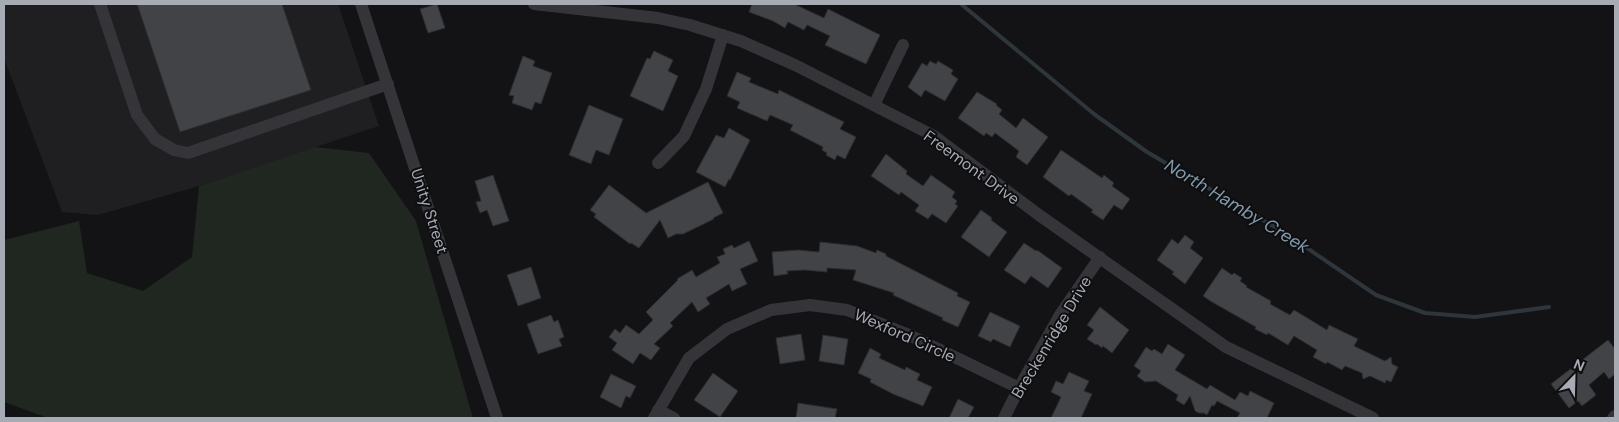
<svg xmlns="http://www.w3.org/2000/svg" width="1619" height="422" viewBox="0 0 1619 422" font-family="'DM Sans',sans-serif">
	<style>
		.built { fill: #1f1f21 }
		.green { fill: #202720 }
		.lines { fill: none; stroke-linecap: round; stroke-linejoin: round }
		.stream { stroke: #2e363c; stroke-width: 4 }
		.building { fill: #424347; stroke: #2d2d30 }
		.minor { stroke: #353539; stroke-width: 12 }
		.labels { text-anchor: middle; stroke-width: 4; stroke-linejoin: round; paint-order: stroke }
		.street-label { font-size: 16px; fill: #a6abb4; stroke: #0e0e10 }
		.water-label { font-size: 18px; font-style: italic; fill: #8099ab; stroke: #0e0e10 }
	</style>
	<rect width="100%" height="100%" fill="#131315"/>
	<path class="built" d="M4 4H338L379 126 199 186 98 215 62 212 4 58Z"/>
	<path class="green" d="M315 147 369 153 416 221 473 418H48L4 402V240L79 221 87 273 143 291 192 257 199 186Z"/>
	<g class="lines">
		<path class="stream" d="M961 4 1094 114 1147 152 1285 233 1376 295 1425 313 1475 317 1549 307"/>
	</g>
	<path class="building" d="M137 4H282L311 90 180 132Z
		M437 4 445 28 428 33 420 9Z
		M752 4H794L824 18 828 9 880 35 866 64 825 45 830 36 807 25 804 30 788 22 785 28 773 21 749 12Z
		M654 51 673 60 668 71 678 76 663 111 630 96 647 58 650 59Z
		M523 56 535 61 533 66 552 73 541 104 535 102 532 110 512 103 514 96 509 95Z
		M930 61 936 64 938 61 953 70 951 74 958 79 945 101 925 90 921 97 908 87 922 63 927 66Z
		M737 72 751 78 749 82 778 94 779 90 844 122 840 129 856 137 845 159 837 155 835 160 826 155 827 153 822 150 823 147 790 130 793 125 770 115 767 121 737 108 740 102 727 96Z
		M977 92 997 104 996 105 1002 110 999 114 1016 128 1023 118 1048 137 1027 165 1016 157 1019 151 995 133 992 137 986 133 984 136 958 118Z
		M589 105 623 119 609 155 596 150 591 164 569 155Z
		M729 128 750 140 730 180 729 179 725 187 696 172 716 135 724 138Z
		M1061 150 1102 178 1104 175 1114 183 1112 186 1130 199 1122 210 1114 205 1103 220 1091 212 1093 210 1071 194 1069 196 1043 177Z
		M886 154 907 171 906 174 923 186 931 175 955 192 952 197 957 201 955 204 958 206 946 223 932 214 928 219 915 211 919 205 901 192 899 195 871 176Z
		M493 175 509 221 493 226 487 210 480 213 476 202 481 201 475 181Z
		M708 182 723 213 713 218 714 219 683 234H676L668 238 660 220 639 248 631 243 630 244 594 217 596 214 590 210 609 185 646 213Z
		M981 210 992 218 991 220 1007 232 989 257 961 237Z
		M1185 235 1194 242 1190 248 1203 258 1185 284 1172 274 1174 272 1157 260 1172 239 1178 244Z
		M749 241 758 261 740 269 747 284 732 291 729 284 706 298 710 304 698 312 692 302 670 323 673 326 654 344 660 348 651 360 640 353 633 364 612 350 617 343 609 337 615 329 620 333 626 325 639 334 653 320 646 312 678 280 677 279 692 270 696 277 720 263 717 257 725 254 723 249 732 245 734 248Z
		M820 242 857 246 876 253 877 250 886 254V256L958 293 957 296 970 302 958 327 942 320 943 318 893 295 894 293 853 280 856 270 827 268V272L804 270 787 271 788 274 774 276 772 252 798 250 819 252Z
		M1024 243 1036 251 1037 250 1062 268 1048 288 1031 276 1025 284 1004 270Z
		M531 267 541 298 518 306 507 275Z
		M1222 268 1232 275 1234 273 1242 278 1240 281 1247 286 1246 287 1271 301 1270 304 1290 315 1294 310 1327 330 1329 325 1358 339 1354 346 1385 361 1391 357 1392 364 1398 367 1391 382 1386 380 1385 383 1370 376 1363 379 1362 373 1345 366 1342 370 1327 362 1326 364 1313 357 1317 350 1294 336 1288 345 1268 333 1267 335 1255 329 1256 327 1212 302 1203 296Z
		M1100 307 1129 330 1112 353 1103 346 1102 348 1097 344 1096 345 1087 339 1094 330 1087 325Z
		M990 312 1020 326 1010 347 993 339 991 342 978 336Z
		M551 315 554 322 558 320 564 337 559 339 562 346 538 354 527 324Z
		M801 334 805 360 780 364 776 338Z
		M823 335 848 339 844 365 819 361Z
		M1608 340 1615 349V374L1609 379 1604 372 1589 385 1596 395 1582 406 1578 401 1569 408 1551 384Z
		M1168 344 1185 355 1175 370 1207 389 1210 385 1235 400 1240 392 1248 396 1250 391 1274 403 1267 418H1237L1240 413 1217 401 1214 406 1212 405 1207 415 1204 413H1199L1195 411 1190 396 1184 405 1176 400 1178 395 1156 381 1145 382 1137 376 1141 371 1134 366 1146 347 1152 351 1154 349 1162 354Z
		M870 348 881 354 879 358 905 370 906 367 920 374 917 380 932 387 923 406 893 394 870 382 871 379 858 373Z
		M1069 372 1089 381 1084 391 1092 394 1081 418H1051L1061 397 1051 392 1056 381 1063 384Z
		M713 373 738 391 720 417 694 400Z
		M611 374 636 386 630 398 626 396 621 408 600 397Z
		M958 399 974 407 968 418H949Z
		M798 403 837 409 835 418H796Z"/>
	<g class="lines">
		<path class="minor" d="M100 4 137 115 155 139 174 150 188 153 388 84
			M361 4 497 418
			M534 4 658 18 690 25 741 41 795 65 934 136 1039 215 1226 347 1373 418
			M874 105 903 45
			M658 163 684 136 706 89 723 35
			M658 410 674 418
			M654 418 689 358 727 329 771 310 810 305 847 310 909 335 1019 388
			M1004 418 1019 388 1060 315 1100 257
			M1613 418 1615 416"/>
	</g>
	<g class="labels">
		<g class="street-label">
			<text transform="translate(972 167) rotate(36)" y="6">Freemont Drive</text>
			<text transform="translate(430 211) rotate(72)" y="6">Unity Street</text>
			<text transform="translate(905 335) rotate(24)" y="6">Wexford Circle</text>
			<text transform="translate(1051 337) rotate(-59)" y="6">Breckenridge Drive</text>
		</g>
		<g class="water-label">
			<text transform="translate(1237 206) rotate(31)" y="6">North Hamby Creek</text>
		</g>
	</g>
	<rect width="1619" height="422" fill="none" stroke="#a6abb4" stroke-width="10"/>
	<g transform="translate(1574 377) rotate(23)" stroke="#0e0e10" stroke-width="4" paint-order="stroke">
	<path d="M0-4L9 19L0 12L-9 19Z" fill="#a6abb4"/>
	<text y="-8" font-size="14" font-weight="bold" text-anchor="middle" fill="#a6abb4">N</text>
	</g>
</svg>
